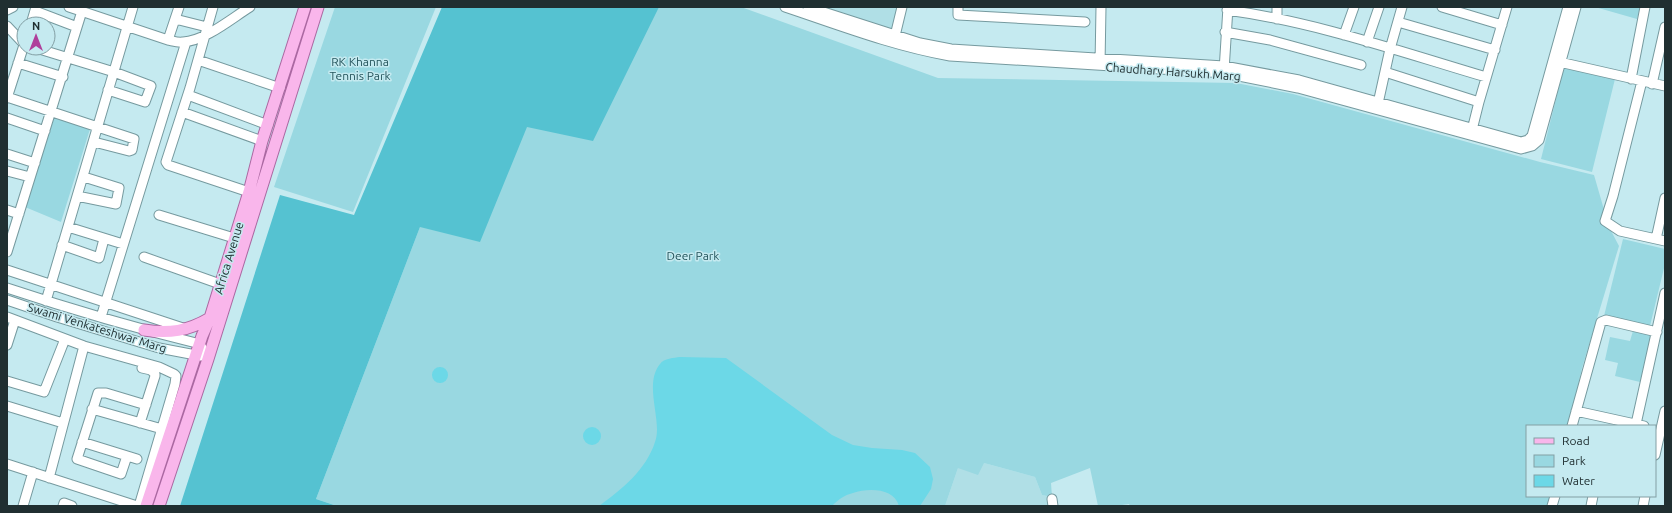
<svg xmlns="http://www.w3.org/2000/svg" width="1672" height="513" viewBox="0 0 1672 513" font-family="Ubuntu,sans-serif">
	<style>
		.built { fill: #b0dfe6 }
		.green { fill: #99d8e1 }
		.forest { fill: #55c2d1 }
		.water { fill: #6cd8e7 }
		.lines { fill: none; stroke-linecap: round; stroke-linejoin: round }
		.minor-casing { stroke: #769a9f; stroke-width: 11 }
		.major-casing { stroke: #aa68a1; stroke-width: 13 }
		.minor { stroke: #fff; stroke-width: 9 }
		.major { stroke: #f9b6eb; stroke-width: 11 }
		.labels { text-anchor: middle; stroke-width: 3; stroke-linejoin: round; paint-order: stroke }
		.park-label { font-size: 12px; fill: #25555c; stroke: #c5eaf0 }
		.street-label { font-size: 12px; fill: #202f31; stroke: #c5eaf0 }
	</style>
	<rect width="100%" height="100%" fill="#c5eaf0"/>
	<path class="built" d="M823 7H897L891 30Z
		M984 463 1035 477 1042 495 1052 497 1053 506H945L958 468Z"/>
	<path class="green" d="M335 7H436L353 212 274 187Z
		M442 7H741L938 78 1236 83 1293 94 1540 162 1594 175 1609 227 1619 246 1582 368 1569 426H1527V496H1553L1551 506H1130L1129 504 1122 505 1123 506H1098L1090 468 1051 483 1052 497 1042 495 1035 477 984 463 978 475 958 468 945 506H337L316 499 420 227Z
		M1595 7H1640L1637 19Z
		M1564 67 1615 79 1592 172 1541 159Z
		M53 117 90 129 61 222 25 207Z
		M1623 239 1665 249V264L1650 326 1604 316Z
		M1633 331 1651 335 1640 382 1615 376 1618 363 1605 360 1610 337 1630 341Z"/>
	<path class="forest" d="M442 7H659L593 141 527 127 480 242 420 227 316 499 337 506H180L280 195 354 215Z"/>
	<path class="water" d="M680 357 726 358 832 435 853 445 872 448 902 450 915 453 930 467 933 479 931 489 920 506H899C894 487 867 488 853 493 844 495 838 500 832 506H599C622 489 646 470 655 442 663 421 643 385 660 364 664 358 674 358 680 357Z
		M432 375a8 8 0 1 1 16 0a8 8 0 1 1-16 0Z
		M583 436a9 9 0 1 1 18 0a9 9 0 1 1-18 0Z"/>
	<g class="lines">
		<defs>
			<path id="minor" d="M69 7 168 40C173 41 178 43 183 42 205 41 232 18 250 7
				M213 7 190 88 166 162 168 165 249 192
				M785 7C839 25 893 46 950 56L1224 73 1298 88 1521 149 1532 146 1539 140 1576 7
				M808 7 920 43 951 49 1224 66 1299 80 1521 142 1528 140 1532 136 1568 7
				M958 7V15L1085 22
				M1442 7 1502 25
				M7 10 13 7
				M1227 10C1316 22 1401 52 1486 77
				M35 11 77 27
				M175 19 207 27
				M1277 19V7
				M1398 22 1495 50
				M31 24 36 7
				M7 26 24 44
				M1225 32 1270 40 1361 65
				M1344 35 1354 7
				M168 40 179 7
				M894 40 902 7
				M1367 42 1379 7
				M36 48 114 72 151 86 145 102 108 90
				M198 60 280 88
				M1555 61 1665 86
				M18 63 63 77
				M1100 65 1101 7
				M1224 71 1228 7
				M1385 72 1479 102
				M1631 79 1645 7
				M1642 81 1613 196 1605 221 1620 231 1665 241
				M1652 84 1665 27
				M188 95 268 125
				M7 97 134 139 132 150 129 151 94 142
				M7 98 24 45
				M1377 108 1390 49 1402 7
				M182 112 262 141
				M7 118 45 131
				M1471 134 1479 102 1507 7
				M7 154 35 163
				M7 171 30 177
				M77 196 116 204 119 188 84 177
				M7 210 19 214
				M159 215 234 238
				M68 227 123 244
				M1656 239 1665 198
				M62 245 99 258 104 239
				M7 252 82 11
				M144 257 220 284
				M7 270 186 329
				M7 288C70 309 135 328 200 344L208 359
				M7 300 57 317 159 348 201 356
				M46 301 133 7
				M7 317 84 346 159 367 174 374 176 376 175 384 139 506
				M101 317 186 42
				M7 345 15 320
				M7 381 44 392 65 339
				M7 406 63 423
				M92 409 162 429
				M1576 411 1644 426
				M140 423 155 376V374L151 370 142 368
				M1636 424 1665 293
				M1572 426 1601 322 1606 320 1657 332
				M82 442 137 459
				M1655 455 1665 411
				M127 456 121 474 77 459 98 393H106L146 405
				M7 464 137 506
				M49 478 84 346
				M1052 499 1053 506
				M23 506 33 472
				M63 506 64 503 72 506
				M1552 506 1555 496
				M1591 506 1593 496
				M1643 506 1645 496"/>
			<path id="major" d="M144 330C169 334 188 331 210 318
				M146 506 202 336 210 318 249 192 262 141 305 7
				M159 506 208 359 318 7"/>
		</defs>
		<use href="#minor" class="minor-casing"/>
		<use href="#major" class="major-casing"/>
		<use href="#minor" class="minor"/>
		<use href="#major" class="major"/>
	</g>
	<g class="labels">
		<g class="park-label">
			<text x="360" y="66">RK Khanna<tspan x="360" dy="14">Tennis Park</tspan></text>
			<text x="693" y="260">Deer Park</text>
		</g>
		<g class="street-label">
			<text transform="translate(1173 72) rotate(4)" y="4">Chaudhary Harsukh Marg</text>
			<text transform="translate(229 258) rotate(-73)" y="4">Africa Avenue</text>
			<text transform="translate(97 328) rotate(17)" y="4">Swami Venkateshwar Marg</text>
		</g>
	</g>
	<rect width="1672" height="513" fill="none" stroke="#202f31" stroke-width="16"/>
	<rect x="1526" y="425" width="130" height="72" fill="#c5eaf0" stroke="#839fa4"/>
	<rect x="1534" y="438" width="20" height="6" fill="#f9b6eb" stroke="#839fa4"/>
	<text x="1562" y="445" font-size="12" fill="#202f31">Road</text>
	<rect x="1534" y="455" width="20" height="12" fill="#99d8e1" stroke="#839fa4"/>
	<text x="1562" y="465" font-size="12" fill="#202f31">Park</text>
	<rect x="1534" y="475" width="20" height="12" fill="#6cd8e7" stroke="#839fa4"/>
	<text x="1562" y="485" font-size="12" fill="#202f31">Water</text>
	<g transform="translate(36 36)"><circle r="19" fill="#c5eaf0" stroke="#839fa4"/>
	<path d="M0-3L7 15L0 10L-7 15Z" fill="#af3f9b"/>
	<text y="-6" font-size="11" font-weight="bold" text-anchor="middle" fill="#202f31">N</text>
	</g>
</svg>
